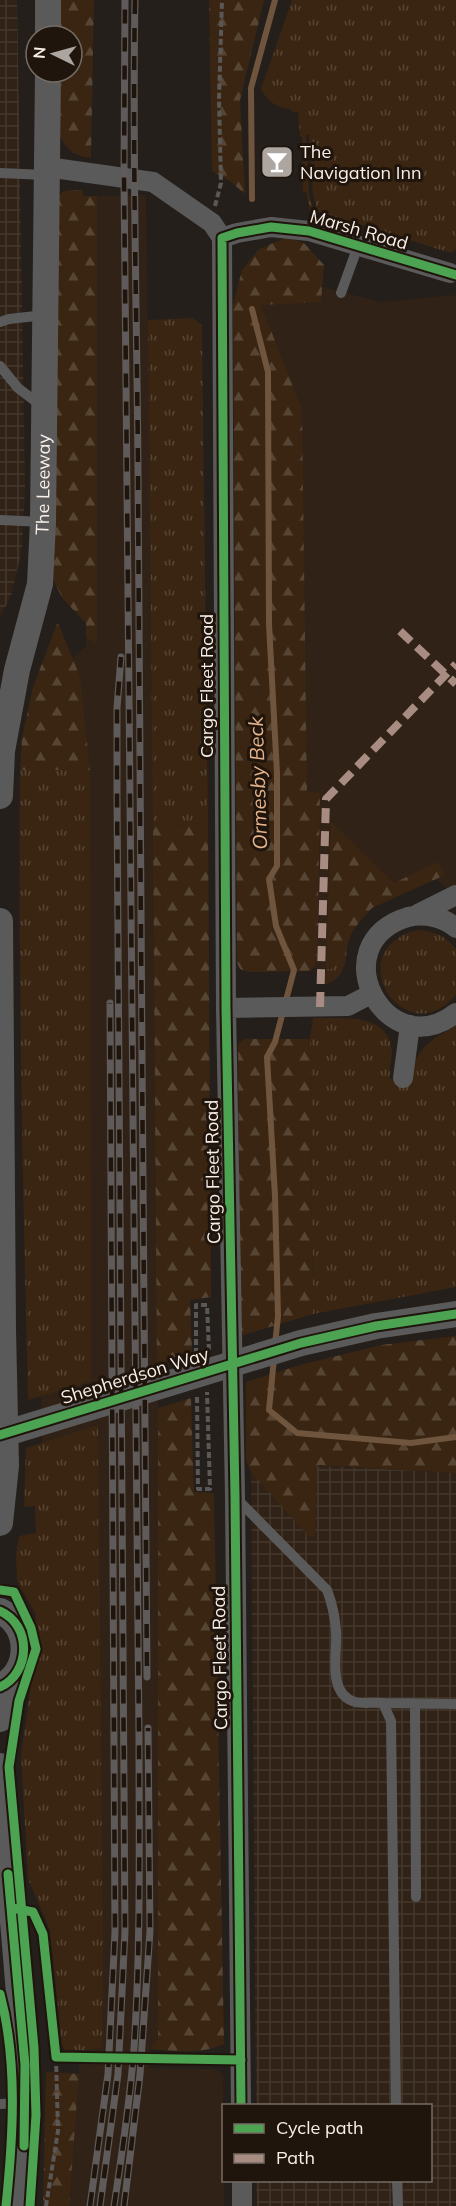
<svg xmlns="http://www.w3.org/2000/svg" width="456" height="2206" viewBox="0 0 456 2206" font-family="Mulish,sans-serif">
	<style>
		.built { fill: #302216 }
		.industrial { fill: url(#industrial-grid) }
		.grass { fill: url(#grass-tufts) }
		.forest { fill: url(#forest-firs) }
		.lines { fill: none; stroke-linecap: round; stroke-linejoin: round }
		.stream { stroke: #6f553e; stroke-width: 6 }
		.path { stroke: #5a5757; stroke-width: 4; stroke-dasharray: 6 3; stroke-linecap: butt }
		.service { stroke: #5b5a5b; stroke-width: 10 }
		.minor { stroke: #5b5a5b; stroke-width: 20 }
		.tertiary { stroke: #5b5a5b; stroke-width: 26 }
		.rail-casing { stroke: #5f5b5a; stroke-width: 7 }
		.rail { stroke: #1f150c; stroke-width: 4.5; stroke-dasharray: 14; stroke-linecap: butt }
		.quiet { stroke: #a88b81; stroke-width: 8; stroke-dasharray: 15 8; stroke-linecap: butt }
		.cycleway-casing { stroke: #1f150c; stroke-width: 13 }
		.cycleway { stroke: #4ca352; stroke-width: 9 }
		.labels { text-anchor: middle; stroke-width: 6; stroke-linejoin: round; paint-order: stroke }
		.poi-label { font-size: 18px; fill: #f7efe8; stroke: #1f150c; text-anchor: start }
		.street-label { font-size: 18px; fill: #f7efe8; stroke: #1f150c }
		.water-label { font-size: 20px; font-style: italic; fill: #e6b389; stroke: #1f150c }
	</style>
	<defs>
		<pattern id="industrial-grid" width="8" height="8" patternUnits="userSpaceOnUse" patternTransform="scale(1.5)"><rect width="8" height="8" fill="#302216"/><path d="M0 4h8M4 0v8" fill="none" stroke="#44382d"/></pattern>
		<pattern id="grass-tufts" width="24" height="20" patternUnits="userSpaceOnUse" patternTransform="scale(1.5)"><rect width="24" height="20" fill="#3a2512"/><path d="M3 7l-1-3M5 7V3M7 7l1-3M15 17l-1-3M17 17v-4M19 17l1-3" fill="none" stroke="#574534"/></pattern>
		<pattern id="forest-firs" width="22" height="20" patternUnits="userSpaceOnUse" patternTransform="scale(1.5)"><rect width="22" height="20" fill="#3a2512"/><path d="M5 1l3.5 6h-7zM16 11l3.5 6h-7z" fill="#574534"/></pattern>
	</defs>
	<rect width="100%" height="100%" fill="#241f1a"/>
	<path class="built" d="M146 195 153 689 160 1690 158 2039 150 2049 149 2068 216 2069 223 2075 224 2206H68L79 2074V2000L48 1646 41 1404 40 686 86 646 82 196Z
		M323 287 381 302 456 295V898L436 878 372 908 360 921 351 934 345 954 331 969 308 968 261 304 320 302Z"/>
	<path class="industrial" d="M0 0H17L25 486 22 550 11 596 0 617Z
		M251 1462 456 1473V2206H257L256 2181 430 2180V2106L256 2105Z"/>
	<path class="grass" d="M292 0H456V249L451 253 317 211 313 194 309 134 306 135 309 193 314 213H311L306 192H303L302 137 300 136 298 112H292L291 109C277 108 268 102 261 89Z
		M193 318 202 325 208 823 153 826 148 320Z
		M20 770H90L91 1381 28 1400C23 1190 18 980 20 770Z
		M417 930C434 931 446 936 456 949V995C404 1055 338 951 417 930Z
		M347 946C346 965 344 979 324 985L326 969H331L344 954Z
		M313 1018C343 1019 388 1011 392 1051 392 1060 389 1070 390 1079L410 1080C418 1046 427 1042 456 1026V1287L313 1314 310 1039Z
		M98 1425 103 1951 102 2047 86 2050H65L62 2045 50 1930 28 1879 21 1755 31 1685 39 1657 35 1613 17 1581 16 1554 19 1536 36 1533 35 1506 24 1507 26 1448Z"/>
	<path class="forest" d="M58 0H94L91 158C47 154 57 104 57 72H72V36H58Z
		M209 0H264L240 100 245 194 231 182 212 171Z
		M83 190V196H97V643L86 637V623L63 599 49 572 58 196 64 191Z
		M288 237 305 244 324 265 321 302 261 305 302 410 307 792 320 793 317 961 311 971 248 972 240 969 237 963 233 305 242 270 259 249Z
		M57 624 59 625 80 677 90 770H20L22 738 33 687Z
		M331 822 394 883 438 862 445 875 372 908 360 921 351 934 345 954 331 969H326Z
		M208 823 211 1297 190 1300 192 1352 157 1364 153 826Z
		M245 1039H310L313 1314 240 1336 238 1044Z
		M456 1336V1473L317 1465 315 1537H309L252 1473 246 1461V1382L300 1365 381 1345Z
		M191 1398 194 1492 214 1493 224 2044C201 2055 175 2051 150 2049L158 2039V1408Z
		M46 2072 79 2074 69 2206H43Z"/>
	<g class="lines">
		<path class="stream" d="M252 199 251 88 275 0
			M252 309 268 372 269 624 277 773V866L269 879 276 926 294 970 275 1042 267 1057 275 1196 278 1316 275 1345
			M274 1358 269 1410 297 1433 411 1443 456 1437"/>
		<path class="path" d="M215 206 221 183 219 99 222 0
			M196 1354V1305H207L209 1351
			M197 1397 198 1489H210L207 1392
			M46 2206 58 2131 56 2057"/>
		<path class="service" d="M0 173 46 175
			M341 293 358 246
			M0 322 9 319 45 315
			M0 366 18 388 43 407
			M0 520 43 522
			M235 1497 327 1590C332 1603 335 1616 336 1631 338 1652 326 1693 355 1702 363 1704 374 1702 383 1703L391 1721 396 2106
			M383 1703 456 1704
			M415 1704 416 1897
			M0 2104 24 2103
			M397 2180 398 2206"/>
		<path class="minor" d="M47 167 153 182 212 223 222 238
			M222 238 226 1008 235 1496 241 2106
			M222 238 237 233 271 227 309 231 450 273
			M418 914 456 895
			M456 928C444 917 424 913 408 917 320 944 387 1067 456 1013
			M226 1008 348 1006 371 994
			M403 1078 410 1025
			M242 2180V2206"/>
		<g class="tertiary">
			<path d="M48 36V0"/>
			<path id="s1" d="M0 796 2 751 17 670 40 584 43 522 48 72"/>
			<path d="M0 921 3 1329 6 1466 0 1523"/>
			<path d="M0 1435 301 1343 376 1326 456 1314"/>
			<path d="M0 1611C32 1625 31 1673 0 1687"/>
			<path d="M0 1719 11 1679"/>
			<path d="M0 1766 25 2065V2137L22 2206"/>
		</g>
		<defs>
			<path id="rail" d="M135 0C132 157 137 315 138 472 140 874 144 1275 147 1677
				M90 2206 108 2074 115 1932 110 1003
				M100 2206 118 2074 125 1931 117 793V708L121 657
				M114 2206C122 2154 130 2101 134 2048 141 1944 139 1839 139 1735L124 177 125 0
				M124 2206 140 2075 150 1931 148 1728"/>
		</defs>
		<use href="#rail" class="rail-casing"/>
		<use href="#rail" class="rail"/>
		<path class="quiet" d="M400 631 456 684
			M320 1007 326 799 456 664"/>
		<defs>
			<path id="cycleway" d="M0 1435 301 1343 376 1326 456 1314
				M0 1590 14 1592 31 1628 36 1649 19 1701 9 1767 34 2048 36 2115 30 2206
				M0 1611C32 1625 31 1673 0 1687
				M8 1874 25 2065 24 2146
				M12 1908 33 1912 43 1934 56 2057 241 2060
				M0 1994C18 2062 13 2137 6 2206
				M241 2106 235 1496 226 1008 222 238 237 233 271 227 309 231 456 275"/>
		</defs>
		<use href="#cycleway" class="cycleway-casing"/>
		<use href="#cycleway" class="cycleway"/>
	</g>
	<defs>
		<symbol id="bar-square" viewBox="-11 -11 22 22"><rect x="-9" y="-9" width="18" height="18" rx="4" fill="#ada6a0" stroke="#1f150c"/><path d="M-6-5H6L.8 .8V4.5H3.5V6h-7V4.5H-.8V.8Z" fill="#fff"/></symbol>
	</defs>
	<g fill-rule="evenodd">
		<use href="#bar-square" x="258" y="143" width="38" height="38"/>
	</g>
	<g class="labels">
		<g class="poi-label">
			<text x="300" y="158">The<tspan x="300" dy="21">Navigation Inn</tspan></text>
		</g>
		<g class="street-label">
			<text transform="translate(359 230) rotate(16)" y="6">Marsh Road</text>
			<text dy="6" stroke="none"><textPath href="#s1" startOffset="316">The Leeway</textPath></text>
			<text transform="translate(207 686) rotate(-90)" y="6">Cargo Fleet Road</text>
			<text transform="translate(213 1172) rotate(-91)" y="6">Cargo Fleet Road</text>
			<text transform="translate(135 1376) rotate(-17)" y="6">Shepherdson Way</text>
			<text transform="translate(220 1658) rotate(-91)" y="6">Cargo Fleet Road</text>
		</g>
		<g class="water-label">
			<text transform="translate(258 783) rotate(-92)" y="7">Ormesby Beck</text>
		</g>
	</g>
	<rect x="222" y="2104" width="210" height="78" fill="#1f150c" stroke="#756c64" stroke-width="1.5"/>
	<rect x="234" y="2124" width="30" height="9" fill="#4ca352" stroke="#756c64" stroke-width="1.5"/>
	<text x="276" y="2134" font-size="18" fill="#f7efe8">Cycle path</text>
	<rect x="234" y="2154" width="30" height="9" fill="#a88b81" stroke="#756c64" stroke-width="1.5"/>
	<text x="276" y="2164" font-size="18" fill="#f7efe8">Path</text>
	<g transform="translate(54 54) rotate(275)"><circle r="28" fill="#1f150c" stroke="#756c64" stroke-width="1.5"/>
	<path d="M0-4.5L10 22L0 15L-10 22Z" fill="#ada6a0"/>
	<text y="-9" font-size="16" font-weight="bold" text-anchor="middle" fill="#f7efe8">N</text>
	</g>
</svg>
